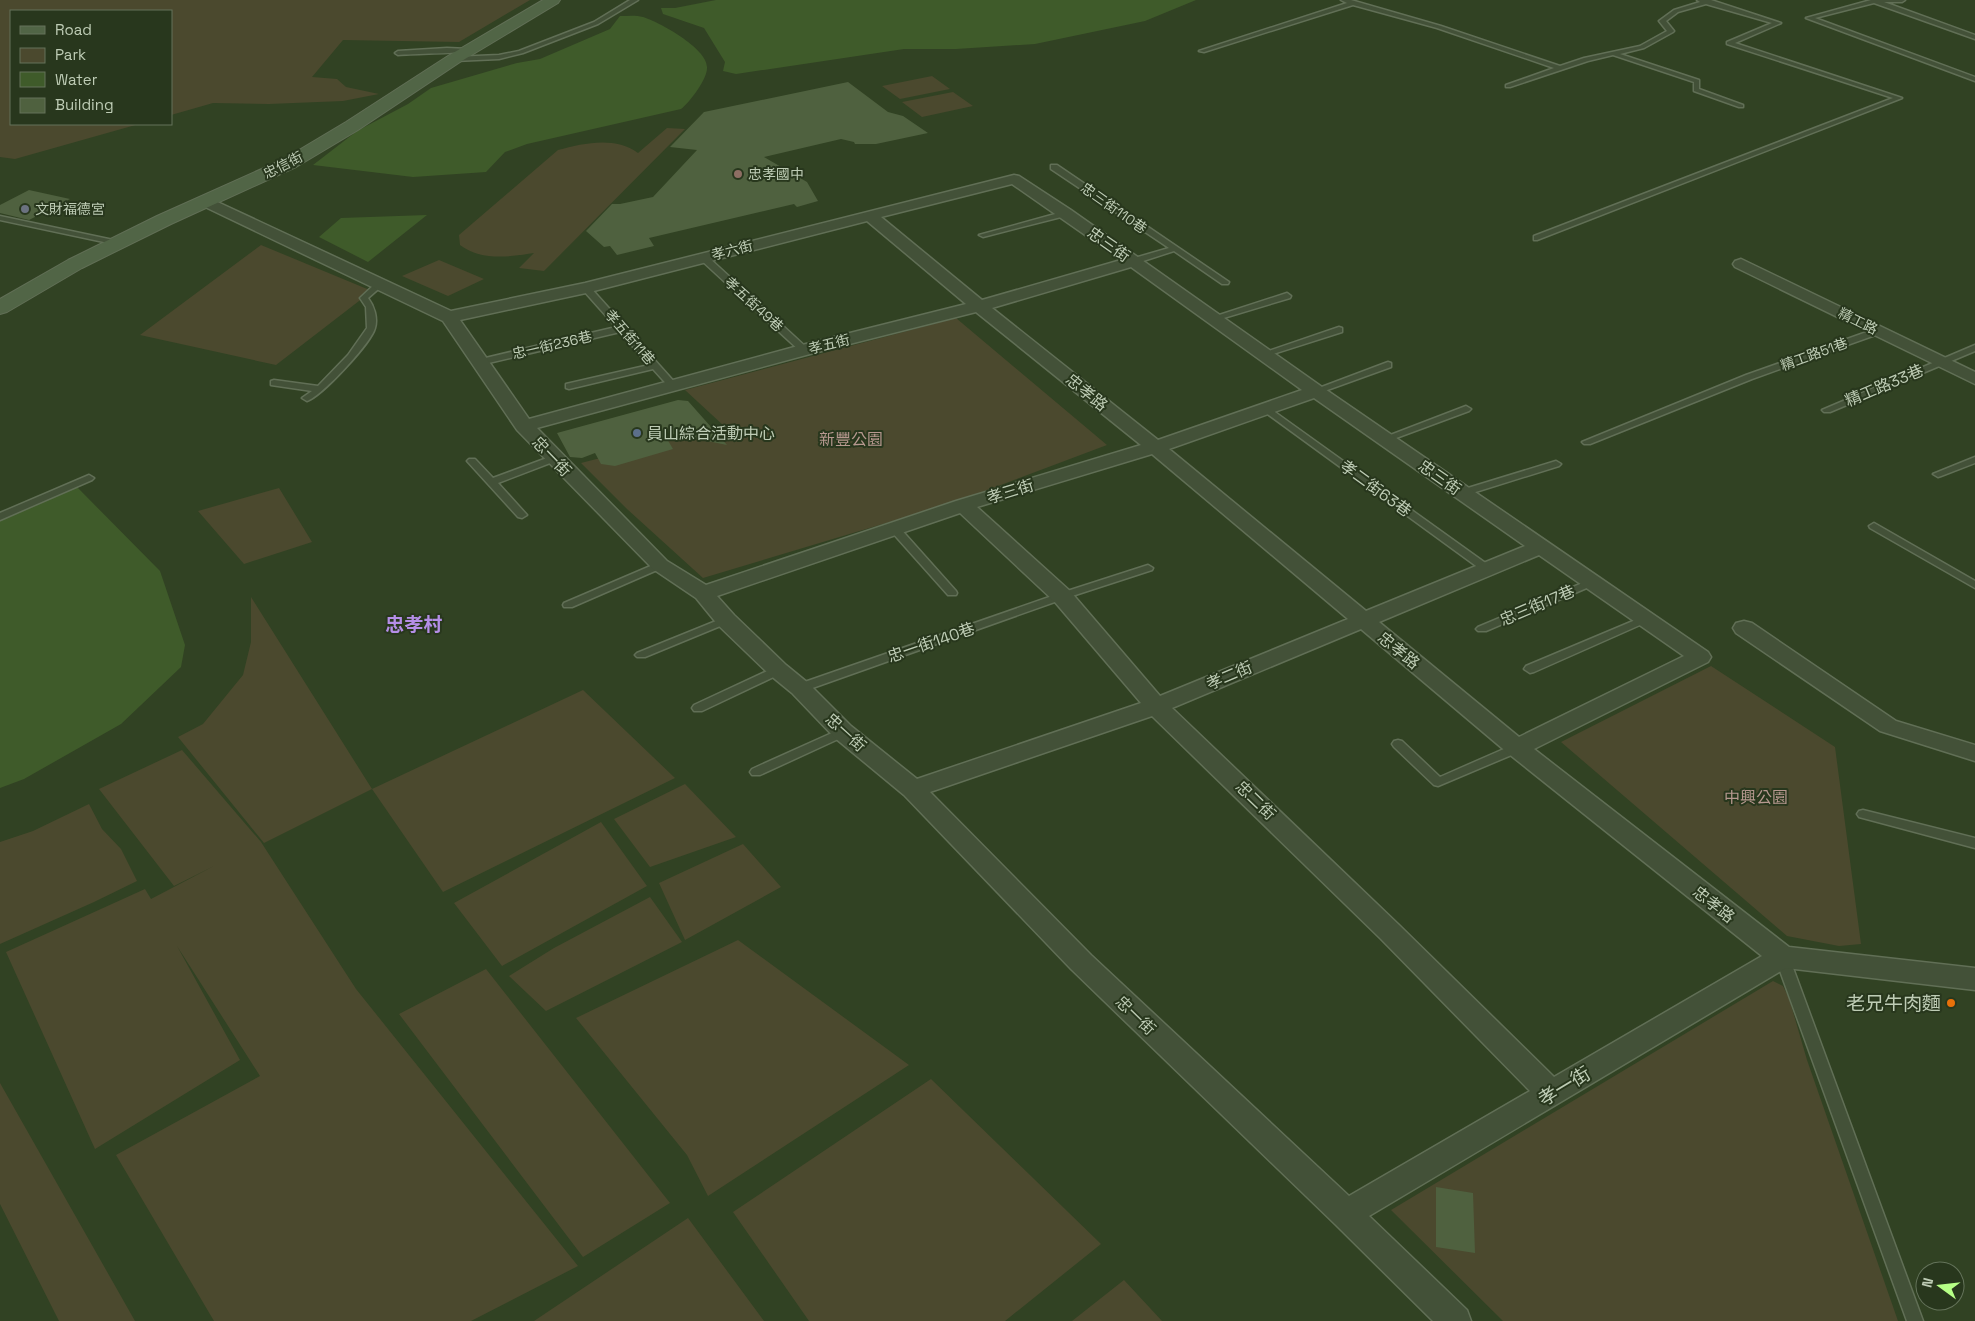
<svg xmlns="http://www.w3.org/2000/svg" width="1975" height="1321" viewBox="0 0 1975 1321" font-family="'Space Grotesk','Noto Sans TC',sans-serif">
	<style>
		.green { fill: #4b492e }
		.water { fill: #3f5b2a }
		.building { fill: #4f613f }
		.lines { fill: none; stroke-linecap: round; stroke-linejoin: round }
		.lane-casing { stroke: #616f56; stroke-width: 3 }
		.street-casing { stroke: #616f56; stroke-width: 3 }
		.secondary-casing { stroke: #616f56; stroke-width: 2 }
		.lane { fill: #435138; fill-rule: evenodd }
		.street { fill: #435138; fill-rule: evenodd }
		.secondary { fill: #516546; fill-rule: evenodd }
		.education-dot { fill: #8d6e63; stroke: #28371d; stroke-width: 2 }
		.worship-dot { fill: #6b7280; stroke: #28371d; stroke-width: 2 }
		.service-dot { fill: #5c6f8a; stroke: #28371d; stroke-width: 2 }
		.food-dot { fill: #e8710a; stroke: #28371d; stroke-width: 2 }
		.labels { text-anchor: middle; stroke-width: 4; stroke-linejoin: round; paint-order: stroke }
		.far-street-label { font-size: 14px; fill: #beccb5; stroke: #28371d }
		.far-poi-label { font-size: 14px; fill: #beccb5; stroke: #28371d; text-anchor: start }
		.street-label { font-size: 16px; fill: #beccb5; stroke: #28371d }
		.poi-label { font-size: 16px; fill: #beccb5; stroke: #28371d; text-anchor: start }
		.park-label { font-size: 16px; fill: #b6988f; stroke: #28371d }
		.quarter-label { font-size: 19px; font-weight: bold; fill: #b58ee7; stroke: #28371d }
		.near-poi-label { font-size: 19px; fill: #beccb5; stroke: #28371d; text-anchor: end }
		.near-street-label { font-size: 19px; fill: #beccb5; stroke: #28371d }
	</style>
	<rect width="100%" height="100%" fill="#314223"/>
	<path class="green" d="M0 0H530L459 42 343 40 312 77 337 79 346 87 379 94 343 101 269 104 213 103 171 115V11H11V124H139L15 159 0 157Z
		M932 76 950 89 900 99 882 86Z
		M953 92 973 106 922 117 902 102Z
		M667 128 685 129 544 271 519 268 534 253C509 257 481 261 460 245L459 235 558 150C584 143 615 136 638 153Z
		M261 245 372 291 276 365 140 335Z
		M439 260 484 279 448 296 402 276Z
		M956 318 1107 445 953 503 703 578 627 509 581 463 724 426 685 390Z
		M279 488 312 542 244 564 198 511Z
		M251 597 372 789 583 690 675 778 443 892 372 789 264 843 178 737 203 724 243 675 251 642Z
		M1711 666 1835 747 1861 944 1839 946 1787 936 1561 742Z
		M182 750 261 842 356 989 578 1266 471 1321H214L116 1155 260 1076 177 946 240 1060 95 1149 6 952 145 889 151 899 214 866 174 886 99 789Z
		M685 784 736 837 650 867 614 819Z
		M89 804 102 829 121 849 137 881 94 902 0 944V842L33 831Z
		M601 822 647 886 502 966 454 903Z
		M743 844 781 887 685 940 659 883Z
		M650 897 682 942 546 1011 509 976 554 948Z
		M738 940 909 1065 708 1196 687 1155 576 1018Z
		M486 969 670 1203 583 1257 399 1014Z
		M1773 981 1783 986 1789 998 1807 1060 1898 1321H1503L1391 1210Z
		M931 1079 1101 1244 1005 1321H809L733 1212Z
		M0 1083 135 1321H59L0 1204Z
		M688 1218 764 1321H534Z
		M1124 1280 1162 1321H1072Z"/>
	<path class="water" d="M716 0H1196L1145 21 1035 44 956 49H904L736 74 723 71 725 62 704 28 663 14 661 8H675Z
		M620 16C627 16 636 15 643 17 659 22 707 48 707 67 708 78 690 102 681 109L527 144 505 152 486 172 413 177 313 165 357 131 408 104 431 88 517 63 540 59 610 29Z
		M427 215 368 262 319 237 341 218Z
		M77 487 160 571 185 645 181 667 121 724 24 779 0 788V520Z"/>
	<path class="building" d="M848 82 888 112 903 116 928 133 876 144H855L854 142 841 139 764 157 807 182 818 201 797 207 794 204 649 238 654 246 617 255 610 246 604 247 586 231 612 204H620L653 197 697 150 670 147 704 112Z
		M29 190 70 199 29 220 0 213V205Z
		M678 400 688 401 727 445 663 432 673 449 615 466 601 464 595 453 582 458 570 457 557 433Z
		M1436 1187 1473 1193 1475 1253 1436 1247Z"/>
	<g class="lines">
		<defs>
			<path id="lane" d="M630 0H638L598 24 523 53 499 59 454 61 451 59 454 57 499 55 519 51 594 22Z
				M1341 0H1351L1441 26 1560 66 1584 58 1640 46 1667 31 1659 21 1674 10 1700 2 1697 0H1711L1781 23 1735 43 1902 98 1537 240H1534V236L1893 98 1727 44V42L1772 23 1706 4 1678 12 1666 21 1674 31 1673 32 1644 48 1620 54 1699 80V89L1743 105V107H1739L1694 91V82L1613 55 1588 61 1510 87H1506V85L1554 68 1437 28 1353 5 1204 52 1199 51 1347 3Z
				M1871 0H1905L1902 2H1884L1975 35V39L1874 3 1815 18 1975 77V81L1806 18Z
				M447 48 468 49 471 51C467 53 409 54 398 55L395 53 398 51Z
				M1051 165H1057L1229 282 1228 284H1222L1174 251 1137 263H1131V259L1169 248 1051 169Z
				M1066 211H1069V215L983 237 979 235Z
				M0 216 118 241 122 243 118 245 0 220Z
				M701 256H707L807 348V352H801L701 260Z
				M377 282H383L384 284 368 298C374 306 378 318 375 328 371 343 322 396 307 401L302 398 312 391 271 385V381L274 380 318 386 348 355 367 328 366 307 360 298Z
				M583 286H589L624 325 627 326V329L677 385V389H671L653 369 569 389 566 388V384L649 365 620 332 480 365 477 364V360L616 327 583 290Z
				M1287 293 1291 296 1290 298 1217 320H1211L1210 318Z
				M1339 327 1342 328V332L1267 356 1264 357 1260 354Z
				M1878 328 1882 331 1881 333 1752 379 1590 444H1584L1582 442 1746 375Z
				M1975 345V351L1830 412H1824L1822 410Z
				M1388 362 1391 363V367L1319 393H1313L1311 391Z
				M1265 405 1491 567 1492 569 1491 571H1483L1262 410 1260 408Z
				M1466 406 1471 409 1469 411 1388 441 1385 442 1380 439Z
				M555 455 558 456 560 458 558 460 498 483 527 515 522 518 518 517 467 461 469 459H475L493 478Z
				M1975 457V463L1941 476 1938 477 1933 474Z
				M1556 461 1561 464 1559 466 1466 495H1458L1457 493 1458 491Z
				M89 475 94 478 92 480 0 520V513Z
				M1874 523 1975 581V588L1870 528 1869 526Z
				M894 525 898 526 956 591 957 593 956 595H948L890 530 889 528 890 526Z
				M660 562 664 563 665 565 664 567 572 607H564L563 605 564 603Z
				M1148 565 1153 568 1152 570 1066 598 804 691H796L794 688 796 685 1058 594Z
				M1592 579 1596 580 1597 582 1596 584 1486 631H1478L1476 629 1478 627Z
				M1645 616 1649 617 1650 619 1649 621 1534 672 1530 673 1524 669 1526 666Z
				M726 617 730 618 731 620 730 622 645 657H637L635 655 637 653Z
				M778 666 782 667 784 670 782 673 702 711H694L692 708 694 705Z
				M843 728 847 729 849 732 847 735 760 775H752L750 772 752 769Z
				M1398 740 1402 741 1440 777 1513 745 1517 744 1523 748 1521 751 1438 786 1434 785 1394 747 1392 744 1394 741Z
				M1863 810 1975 838V848L1859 817 1857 814 1859 811Z
				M1782 952 1787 953 1789 957 1923 1321H1907L1775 957 1777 953Z"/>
			<path id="street" d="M1014 175 1019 176 1071 210 1322 387 1708 652 1711 657 1708 662 1534 749 1789 947 1975 968V990L1786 968 1369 1216 1467 1310 1471 1321H1433L1335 1224 1071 969 904 795 835 738 792 693 770 675 718 625 696 598 653 569 517 430 443 321 201 205 198 202 201 199H211L451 311 585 283ZM1012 184 1121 260 982 300 881 217ZM867 221 966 304 798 346 529 419 460 320 586 293ZM1131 267 1302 390 1158 440 992 308ZM976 312 1141 445 956 501 706 585 667 561 537 428 810 354ZM1314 398 1525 546 1366 611 1169 449ZM1152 454 1348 619 1160 696 1070 591 977 507ZM960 513 1054 601 1141 703 917 779 851 726 808 683 786 665 734 615 717 596ZM1539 555 1684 656 1519 737 1379 622ZM1361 629 1509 754 1762 956 1554 1077 1399 925 1172 708ZM1152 716 1381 939 1530 1091 1349 1196 1091 955 930 792Z
				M1741 259 1975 372V384L1735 267 1733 264 1735 261Z
				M1744 621 1752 623 1896 721 1975 745V761L1880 731 1736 633 1733 628 1736 623Z"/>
			<path id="secondary" d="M543 0H560L558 3 460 62 358 130 296 167 171 224 82 268 7 312 0 314V299L68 260 157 216 284 159 346 122 448 56Z"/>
		</defs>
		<use href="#lane" class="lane-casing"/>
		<use href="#street" class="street-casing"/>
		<use href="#secondary" class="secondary-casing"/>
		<use href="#lane" class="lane"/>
		<use href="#street" class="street"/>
		<use href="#secondary" class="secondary"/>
	</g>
	<circle class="education-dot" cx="738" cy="174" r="5"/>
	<circle class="worship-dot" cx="25" cy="209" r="5"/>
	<circle class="service-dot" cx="637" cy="433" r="5"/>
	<circle class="food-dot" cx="1951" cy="1003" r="5"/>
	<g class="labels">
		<g class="far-street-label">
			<text transform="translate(283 165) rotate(-27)" y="5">忠信街</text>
			<text transform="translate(1114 208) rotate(35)" y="5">忠三街110巷</text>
			<text transform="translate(732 250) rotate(-14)" y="5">孝六街</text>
			<text transform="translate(754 304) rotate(42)" y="5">孝五街49巷</text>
			<text transform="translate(1858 321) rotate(26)" y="5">精工路</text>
			<text transform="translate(630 337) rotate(49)" y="5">孝五街11巷</text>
			<text transform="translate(829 344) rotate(-14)" y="5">孝五街</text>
			<text transform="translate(552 345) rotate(-13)" y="5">忠一街236巷</text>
			<text transform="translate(1814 354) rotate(-20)" y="5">精工路51巷</text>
		</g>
		<g class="far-poi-label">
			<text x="748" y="179">忠孝國中</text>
			<text x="35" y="214">文財福德宮</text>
		</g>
		<g class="street-label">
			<text transform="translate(1109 244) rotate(35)" y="6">忠三街</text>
			<text transform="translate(1884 385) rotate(-23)" y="6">精工路33巷</text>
			<text transform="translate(1087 392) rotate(39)" y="6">忠孝路</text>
			<text transform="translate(552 456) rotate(46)" y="6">忠一街</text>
			<text transform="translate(1440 477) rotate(35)" y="6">忠三街</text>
			<text transform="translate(1376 488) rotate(36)" y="6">孝二街63巷</text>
			<text transform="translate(1010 491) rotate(-17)" y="6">孝三街</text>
			<text transform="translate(1537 605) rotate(-23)" y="6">忠三街17巷</text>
			<text transform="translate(931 642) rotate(-19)" y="6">忠一街140巷</text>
			<text transform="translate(1399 650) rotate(39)" y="6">忠孝路</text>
			<text transform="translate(1229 675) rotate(-23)" y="6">孝二街</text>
			<text transform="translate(846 732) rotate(42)" y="6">忠一街</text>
			<text transform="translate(1256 800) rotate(44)" y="6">忠二街</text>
			<text transform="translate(1714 904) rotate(38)" y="6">忠孝路</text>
			<text transform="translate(1136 1015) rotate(44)" y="6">忠一街</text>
		</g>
		<g class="poi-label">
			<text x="647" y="439">員山綜合活動中心</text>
		</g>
		<g class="park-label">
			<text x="851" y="445">新豐公園</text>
			<text x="1756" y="803">中興公園</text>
		</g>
		<g class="quarter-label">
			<text x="414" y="631">忠孝村</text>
		</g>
		<g class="near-poi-label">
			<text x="1941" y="1010">老兄牛肉麵</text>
		</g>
		<g class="near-street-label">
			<text transform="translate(1564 1086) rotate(-31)" y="7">孝一街</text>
		</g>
	</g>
	<rect x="10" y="10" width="162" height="115" fill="#28371d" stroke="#64735a"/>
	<rect x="20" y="26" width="25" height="8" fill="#516546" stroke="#64735a"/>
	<text x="55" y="35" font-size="15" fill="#beccb5">Road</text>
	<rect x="20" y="48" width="25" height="15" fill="#4b492e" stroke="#64735a"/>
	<text x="55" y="60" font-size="15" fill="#beccb5">Park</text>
	<rect x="20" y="72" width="25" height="15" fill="#3f5b2a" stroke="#64735a"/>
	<text x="55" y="85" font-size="15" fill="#beccb5">Water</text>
	<rect x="20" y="98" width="25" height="15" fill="#4f613f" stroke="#64735a"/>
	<text x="55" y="110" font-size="15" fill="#beccb5">Building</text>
	<g transform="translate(1940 1286) rotate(285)"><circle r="24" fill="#28371d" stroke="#64735a"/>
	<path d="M0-4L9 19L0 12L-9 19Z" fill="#b6ff86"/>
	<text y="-8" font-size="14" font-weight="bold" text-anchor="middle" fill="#beccb5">N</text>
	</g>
</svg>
